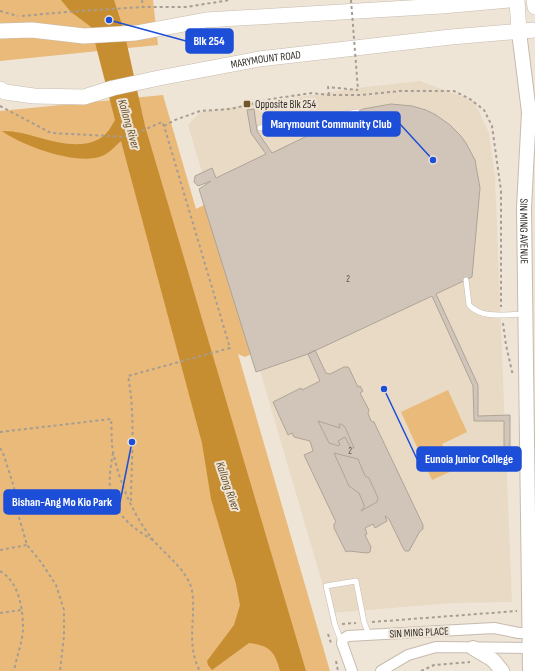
<svg xmlns="http://www.w3.org/2000/svg" width="535" height="671" viewBox="0 0 535 671" font-family="'Sofia Sans Condensed',sans-serif">
	<style>
		.built { fill: #e9dac6 }
		.green { fill: #e9ba7a }
		.water { fill: #c78d31 }
		.building { fill: #d0c5b8; stroke: #aea497 }
		.lines { fill: none; stroke-linecap: round; stroke-linejoin: round }
		.service-casing { stroke: #c6bbae; stroke-width: 6 }
		.minor-casing { stroke: #c6bbae; stroke-width: 12 }
		.secondary-casing { stroke: #c6bbae; stroke-width: 16 }
		.primary-casing { stroke: #c6bbae; stroke-width: 16 }
		.path { stroke: #a59d93; stroke-width: 2; stroke-dasharray: 3 3; stroke-linecap: butt }
		.service { stroke: #fff; stroke-width: 5 }
		.minor { stroke: #fff; stroke-width: 10 }
		.secondary { stroke: #fff; stroke-width: 14 }
		.primary { stroke: #fff; stroke-width: 15 }
		.path-bridge { stroke: #a59d93; stroke-width: 2; stroke-dasharray: 3 3; stroke-linecap: butt }
		.poi-dot { fill: #735529; stroke: #efe5d7; stroke-width: 1.5 }
		.labels { text-anchor: middle; stroke-width: 4; stroke-linejoin: round; paint-order: stroke }
		.number-label { font-size: 9px; fill: #5a544d }
		.street-label { font-size: 11px; fill: #322e29; stroke: #efe5d7 }
		.poi-label { font-size: 11px; fill: #322e29; stroke: #efe5d7; text-anchor: start }
		.water-label { font-size: 12px; font-style: italic; fill: #644b27; stroke: #efe5d7 }
		.leader { fill: none; stroke: #1d4ed8; stroke-width: 1.5 }
		.callout-dot { fill: #1d4ed8; stroke: #efe5d7; stroke-width: 1.5 }
		.callout { fill: #1d4ed8; stroke: #1d4ed8; stroke-width: 1.5 }
		.callout-label { font-size: 12px; text-anchor: middle; font-weight: bold; fill: #fff }
	</style>
	<rect width="100%" height="100%" fill="#efe5d7"/>
	<path class="built" d="M420 81 474 101 489 133 495 176 512 602 453 603 331 613 188 125 200 112 365 87Z"/>
	<path class="green" d="M0 0H153L158 45 0 61Z
		M163 95 196 209 379 118 456 256 245 357 238 354 330 671H0V111Z
		M448 390 467 432 442 444 454 470 432 480 401 412Z"/>
	<path class="water" d="M61 0H114L115 3 124 31 145 126 306 671H280C275 651 269 645 249 643L212 670 208 665 207 661 234 625 240 605 236 584 211 499 202 443 121 141C115 146 110 153 102 156 78 166 22 146 2 131 33 130 69 155 99 139 107 135 111 127 115 120L91 27 71 12Z"/>
	<path class="building" d="M391 104 412 106 426 110 436 115 450 125 460 135 466 143 475 160 480 188 472 277 436 294 478 385V416L510 415V457H504V421H474L473 386 432 296 308 354 256 372 199 189 211 181 198 186 194 182 195 176 212 168 216 178 266 154 251 133 247 110 254 109 257 131 272 153 363 109Z
		M315 350 326 373 330 374 344 367H348L349 368 358 387 360 386 363 391 360 393 369 410 368 413 371 421 374 422 423 525V529L420 531 409 551H405L403 548 389 519 385 516 387 521 375 528 373 524 365 528 367 534 365 535 371 547 370 552 367 553 349 551 346 552 334 528V524L336 522 304 455 313 451 310 441 294 437 292 433 288 435 273 402 301 388 302 390 320 381 308 354Z
		M318 421 340 428 339 424H341L345 427 354 448H351L345 437 338 441 340 444 339 446 329 443Z
		M334 453 358 459 365 476 369 478 378 498 377 502 361 511 364 507V505L359 493 349 486Z"/>
	<g class="lines">
		<defs>
			<path id="service" d="M260 128 357 112
				M466 280 469 305C483 320 507 314 525 314
				M341 641 335 625 326 586 356 581 364 622 369 635"/>
			<path id="minor" d="M352 671 342 643 343 639 348 636 494 628 519 633H529
				M381 671 408 655 436 647 529 648"/>
			<g id="secondary">
				<path id="s1" d="M519 32 529 112 524 208 530 671"/>
				<path d="M473 648 493 660 502 671"/>
			</g>
			<g id="primary">
				<path d="M517 0 519 32"/>
				<path d="M534 0 535 7"/>
				<path d="M0 31 32 30 84 36 136 33 206 20 442 6 509 0"/>
				<path id="s2" d="M0 89 5 92 34 96 84 97 113 88 159 78 259 59 451 37 535 30"/>
			</g>
		</defs>
		<use href="#service" class="service-casing"/>
		<use href="#minor" class="minor-casing"/>
		<use href="#secondary" class="secondary-casing"/>
		<use href="#primary" class="primary-casing"/>
		<path class="path" d="M142 0 143 7
			M0 11 18 16
			M22 16 66 12 143 7H186L230 0
			M329 95 328 87 358 90
			M0 106 51 133 128 137 162 122 164 126 230 348 128 376C136 418 131 462 131 505
			M164 126 175 120 200 111 231 109 271 99 312 93 329 95H361L400 91H454L470 99 484 110 492 126 501 191V307
			M503 323 506 345 513 376
			M0 432 111 419C112 429 111 441 113 452 120 484 133 515 153 540 166 555 182 566 190 584 194 594 193 605 193 614 192 634 190 653 200 671
			M0 448 3 453 14 487 18 514 27 545 41 562 56 585 64 610V636L60 671
			M113 453C111 464 109 476 110 487 112 512 133 529 153 540
			M0 550 27 545
			M0 571C19 582 23 608 23 629 23 640 16 659 14 671
			M0 613 21 610
			M372 622 517 611
			M342 624 356 623
			M328 634 331 643
			M336 661 338 671
			M421 671 434 665 470 662"/>
		<use href="#service" class="service"/>
		<use href="#minor" class="minor"/>
		<use href="#secondary" class="secondary"/>
		<use href="#primary" class="primary"/>
		<path class="path-bridge" d="M351 0 358 90"/>
	</g>
	<rect class="poi-dot" x="243" y="100" width="8" height="8" rx="2"/>
	<g class="labels">
		<g class="number-label">
			<text x="348" y="282">2</text>
			<text x="350" y="454">2</text>
		</g>
		<g class="street-label">
			<text dy="4" stroke="none"><textPath href="#s2" startOffset="271">MARYMOUNT ROAD</textPath></text>
			<text dy="4" stroke="none"><textPath href="#s1" startOffset="200">SIN MING AVENUE</textPath></text>
			<text transform="translate(419 632) rotate(-3)" y="4">SIN MING PLACE</text>
		</g>
		<g class="poi-label">
			<text x="255" y="108">Opposite Blk 254</text>
		</g>
		<g class="water-label">
			<text transform="translate(129 124) rotate(74)" y="4">Kallang River</text>
			<text transform="translate(228 486) rotate(71)" y="4">Kallang River</text>
		</g>
	</g>
	<path class="leader" d="M109 20L186 41M433 160L400 124M384 389L417 459M132 442L120 502"/>
	<g class="callout-dot">
		<circle cx="109" cy="20" r="4"/>
		<circle cx="433" cy="160" r="4"/>
		<circle cx="384" cy="389" r="4"/>
		<circle cx="132" cy="442" r="4"/>
	</g>
	<g class="callout">
		<rect x="186" y="29" width="47" height="24" rx="4"/>
		<rect x="263" y="112" width="137" height="24" rx="4"/>
		<rect x="417" y="447" width="104" height="24" rx="4"/>
		<rect x="4" y="490" width="116" height="24" rx="4"/>
	</g>
	<g class="callout-label">
		<text x="209" y="45">Blk 254</text>
		<text x="331" y="128">Marymount Community Club</text>
		<text x="469" y="463">Eunoia Junior College</text>
		<text x="62" y="506">Bishan-Ang Mo Kio Park</text>
	</g>
</svg>
